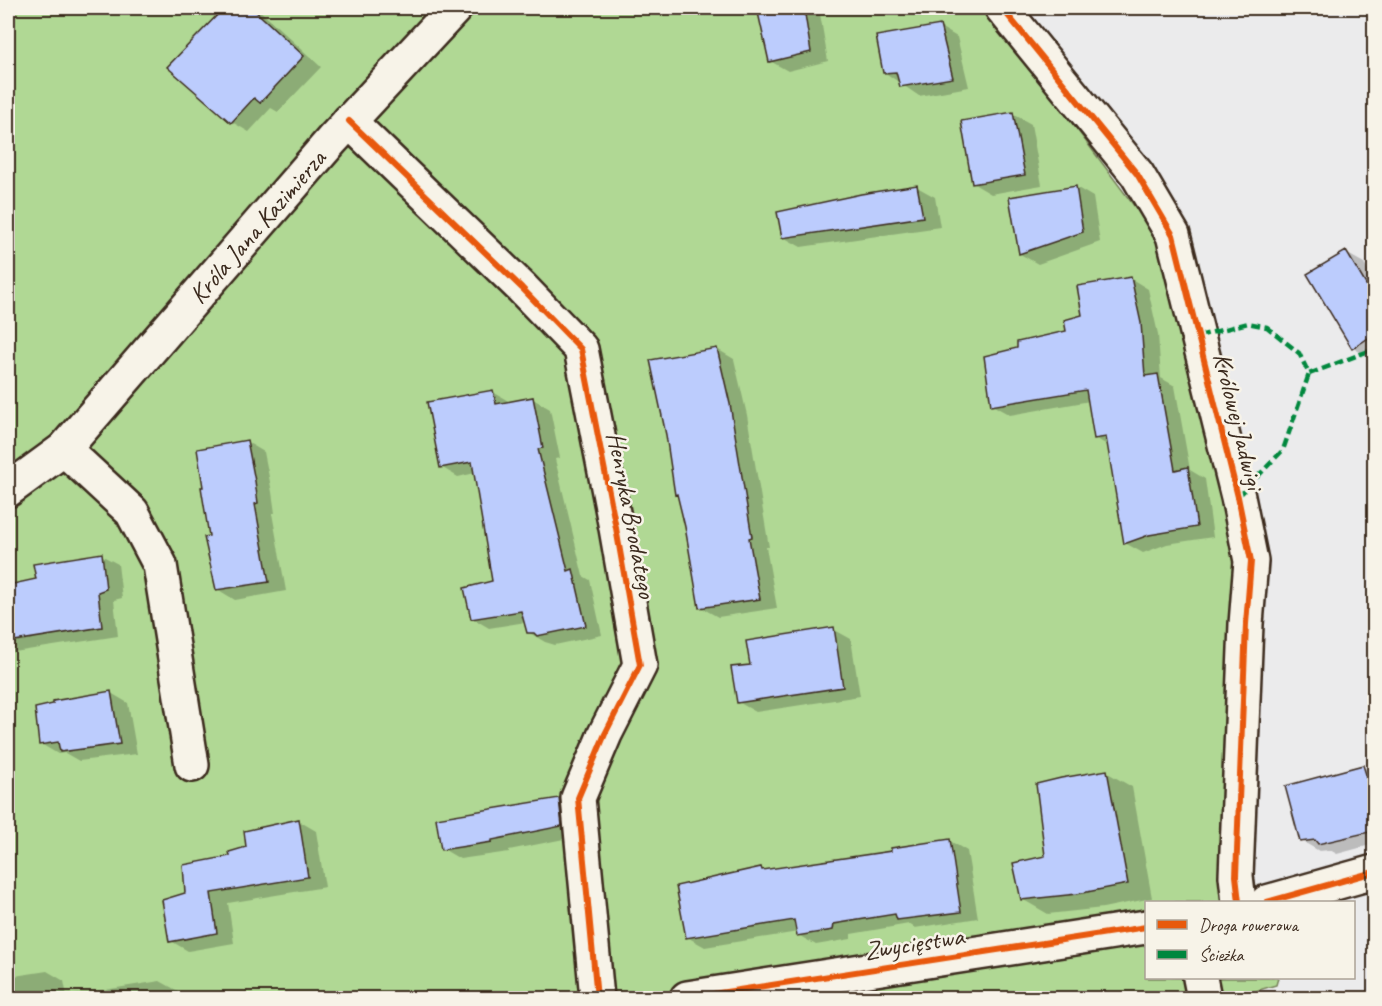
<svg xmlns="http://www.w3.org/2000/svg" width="1382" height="1006" viewBox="0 0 1382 1006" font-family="Caveat,sans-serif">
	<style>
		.green { fill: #b0d894; stroke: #768159; stroke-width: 1.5 }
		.shadow { fill: #0003 }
		.building { fill: #bcccfd; stroke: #3b2a1e; stroke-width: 1.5 }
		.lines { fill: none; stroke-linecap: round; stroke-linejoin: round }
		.minor-casing { stroke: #3b2a1e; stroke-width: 38 }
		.minor { stroke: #f7f3e8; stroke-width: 33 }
		.quiet { stroke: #00873e; stroke-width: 4.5; stroke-dasharray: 9 4.5; stroke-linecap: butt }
		.cycleway-casing { stroke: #f7f3e8; stroke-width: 10 }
		.cycleway { stroke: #e8590c; stroke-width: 6 }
		.labels { text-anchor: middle; stroke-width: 5; stroke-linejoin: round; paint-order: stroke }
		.street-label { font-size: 26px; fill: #3b2a1e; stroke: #f7f3e8 }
	</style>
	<rect width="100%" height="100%" fill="#ebebec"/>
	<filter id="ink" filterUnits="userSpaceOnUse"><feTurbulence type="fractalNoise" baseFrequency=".0167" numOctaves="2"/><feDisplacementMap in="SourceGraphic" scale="12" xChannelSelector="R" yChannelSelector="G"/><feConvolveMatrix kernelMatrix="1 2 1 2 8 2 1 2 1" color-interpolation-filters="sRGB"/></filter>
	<g filter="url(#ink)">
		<path class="green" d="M8 8H986L1159 239 1227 439 1250 660 1253 886 1252 902H1146V978H1278L1276 985 1249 993 1250 998H8Z"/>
		<path class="shadow" d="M226 8H257L321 67 278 112 271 108 249 132 232 122 169 67Z
			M758 8H819L828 61 788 71 770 61Z
			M940 27 957 37 969 87 919 96 884 72Z
			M1013 114 1031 124 1042 185 991 194 974 184Z
			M917 187 935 197 940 227 801 247 783 237Z
			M1076 187 1093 197 1100 242 1038 264 1020 254Z
			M1346 253 1364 263 1368 270 1374 264V355L1370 358 1353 348Z
			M1130 278 1148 289 1158 334 1161 378 1175 386 1190 470 1205 479 1213 537 1167 544 1143 553 1125 543 1109 446 1095 438 1090 401 1010 415 992 405 1019 350 1068 332 1084 316Z
			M717 349 734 359 747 415 769 547H766L777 608 718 617 700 607 679 495Z
			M493 392 510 402 533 399 550 409 560 458 555 459 583 576 590 580 602 635 555 645 545 642 528 632 526 622 489 628 472 618 494 583 475 473 458 477 441 467Z
			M247 442 264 452 272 492 275 513H272L286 591 235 600 217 589 211 537Z
			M101 555 118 564 122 598 114 600 118 636 8 653V587L38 580Z
			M833 629 851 639 860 696 756 712 738 702 752 666Z
			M111 693 128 703 137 754 79 761 65 753 58 754 41 744Z
			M1363 767 1374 773V844L1337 854 1330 850 1319 851 1302 841Z
			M1106 772 1132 787 1152 898 1103 908 1048 914 1022 899 1047 857Z
			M559 800 577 810 579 836 509 850V852L460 859 443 849Z
			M299 821 316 831 325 887 228 903 234 943 188 951 171 941 187 895 231 857Z
			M950 841 967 851 978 918 915 928 909 924 851 934V939L816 945 798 935V932L705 947 687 937 761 869 765 871 893 853Z
			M47 971 64 981 67 996 160 981 178 991 179 998H8V977Z"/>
		<path class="building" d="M224 8H252L304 56 260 103 254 98 231 123 167 67Z
			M757 8H804L811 52 769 62Z
			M940 25 953 78 900 87 896 72 883 73 876 36Z
			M1013 112 1025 175 972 184 961 121Z
			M917 185 923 217 782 238 777 212 861 194Z
			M1076 186 1083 232 1019 254 1009 197Z
			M1346 251 1374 298V334L1352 349 1307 274Z
			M1131 277 1141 323 1145 376 1158 374 1175 470 1188 467 1197 527 1149 535 1124 544 1106 437 1094 439 1086 390 991 406 984 356 1017 348V342L1066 331 1064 320 1082 315 1077 286Z
			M717 348 730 404 752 537 749 538 760 599 699 608 685 527 677 494 675 495 666 435 650 360Z
			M493 390 496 404 533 397 543 448 538 449 568 571 573 569 586 626 537 636 534 633H527L521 611 471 619 464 588 492 581 472 462 440 468 427 402Z
			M247 440 255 481 258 503 255 504 269 582 216 590 204 537 209 536 201 487H203L197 449Z
			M102 553 106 589 98 592 102 627 8 642V585L36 579 33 564Z
			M834 627 843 687 737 703 731 667 750 665 746 641Z
			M111 691 120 744 60 752 58 742 39 745 35 708 53 704V701Z
			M1363 765 1374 800V831L1318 844 1315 840 1300 842 1285 786Z
			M1107 770 1128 884 1077 894 1021 900 1013 863 1045 856 1036 784 1061 778Z
			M559 798 562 826 492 840V842L441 850 436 818Z
			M299 819 308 877 211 893 217 933 169 942 162 900 185 893 183 865 230 856 229 852 246 847 244 831Z
			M950 839 961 912 897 920 895 914 834 924 833 930 797 936 794 920 686 938 676 886 761 867 762 870 891 851V848Z"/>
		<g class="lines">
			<defs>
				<g id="minor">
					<path d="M1002 8 1137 174 1173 235 1238 497 1251 561 1246 624 1236 876 1239 902"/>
					<path d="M349 121 522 288 581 349 616 528 640 665 605 734 578 798 597 998"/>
					<path d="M64 449 132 512 160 565 192 765"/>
					<path id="s1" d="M8 490 64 449 332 140 455 8"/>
					<path d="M1267 902 1374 872"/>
					<path d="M1200 978 1204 998"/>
					<path d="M687 998 1146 927"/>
				</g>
			</defs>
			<use href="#minor" class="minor-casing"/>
			<use href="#minor" class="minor"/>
			<path class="quiet" d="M1199 336 1248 323 1267 327 1299 353 1309 374 1374 349
				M1238 497 1283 450 1309 374"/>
			<defs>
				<path id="cycleway" d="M1002 8 1137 174 1173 235 1238 497 1251 561 1246 624 1236 876 1239 902
					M349 121 522 288 581 349 616 528 640 665 605 734 578 798 597 998
					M1267 902 1374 872
					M687 998 1146 927"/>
			</defs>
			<use href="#cycleway" class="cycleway-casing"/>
			<use href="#cycleway" class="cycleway"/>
		</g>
	</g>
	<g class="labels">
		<g class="street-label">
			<text dy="9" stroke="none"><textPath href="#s1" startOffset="364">Króla Jana Kazimierza</textPath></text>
			<text transform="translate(1239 421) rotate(76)" y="9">Królowej Jadwigi</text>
			<text transform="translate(632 515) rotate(79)" y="9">Henryka Brodatego</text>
			<text transform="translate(914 943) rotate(-9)" y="9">Zwycięstwa</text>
		</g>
	</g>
	<rect width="1382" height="1006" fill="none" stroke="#f7f3e8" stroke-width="30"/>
	<rect x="15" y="15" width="1352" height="976" fill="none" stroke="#3b2a1e" stroke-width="2" filter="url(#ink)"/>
	<rect x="1145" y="901" width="210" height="78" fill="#f7f3e8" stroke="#aca397" stroke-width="1.5"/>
	<rect x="1157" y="920" width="30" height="9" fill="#e8590c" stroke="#aca397" stroke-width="1.5"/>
	<text x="1199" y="931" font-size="18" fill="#3b2a1e">Droga rowerowa</text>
	<rect x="1157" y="950" width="30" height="9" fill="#00873e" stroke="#aca397" stroke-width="1.5"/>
	<text x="1199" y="961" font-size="18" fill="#3b2a1e">Ścieżka</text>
</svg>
